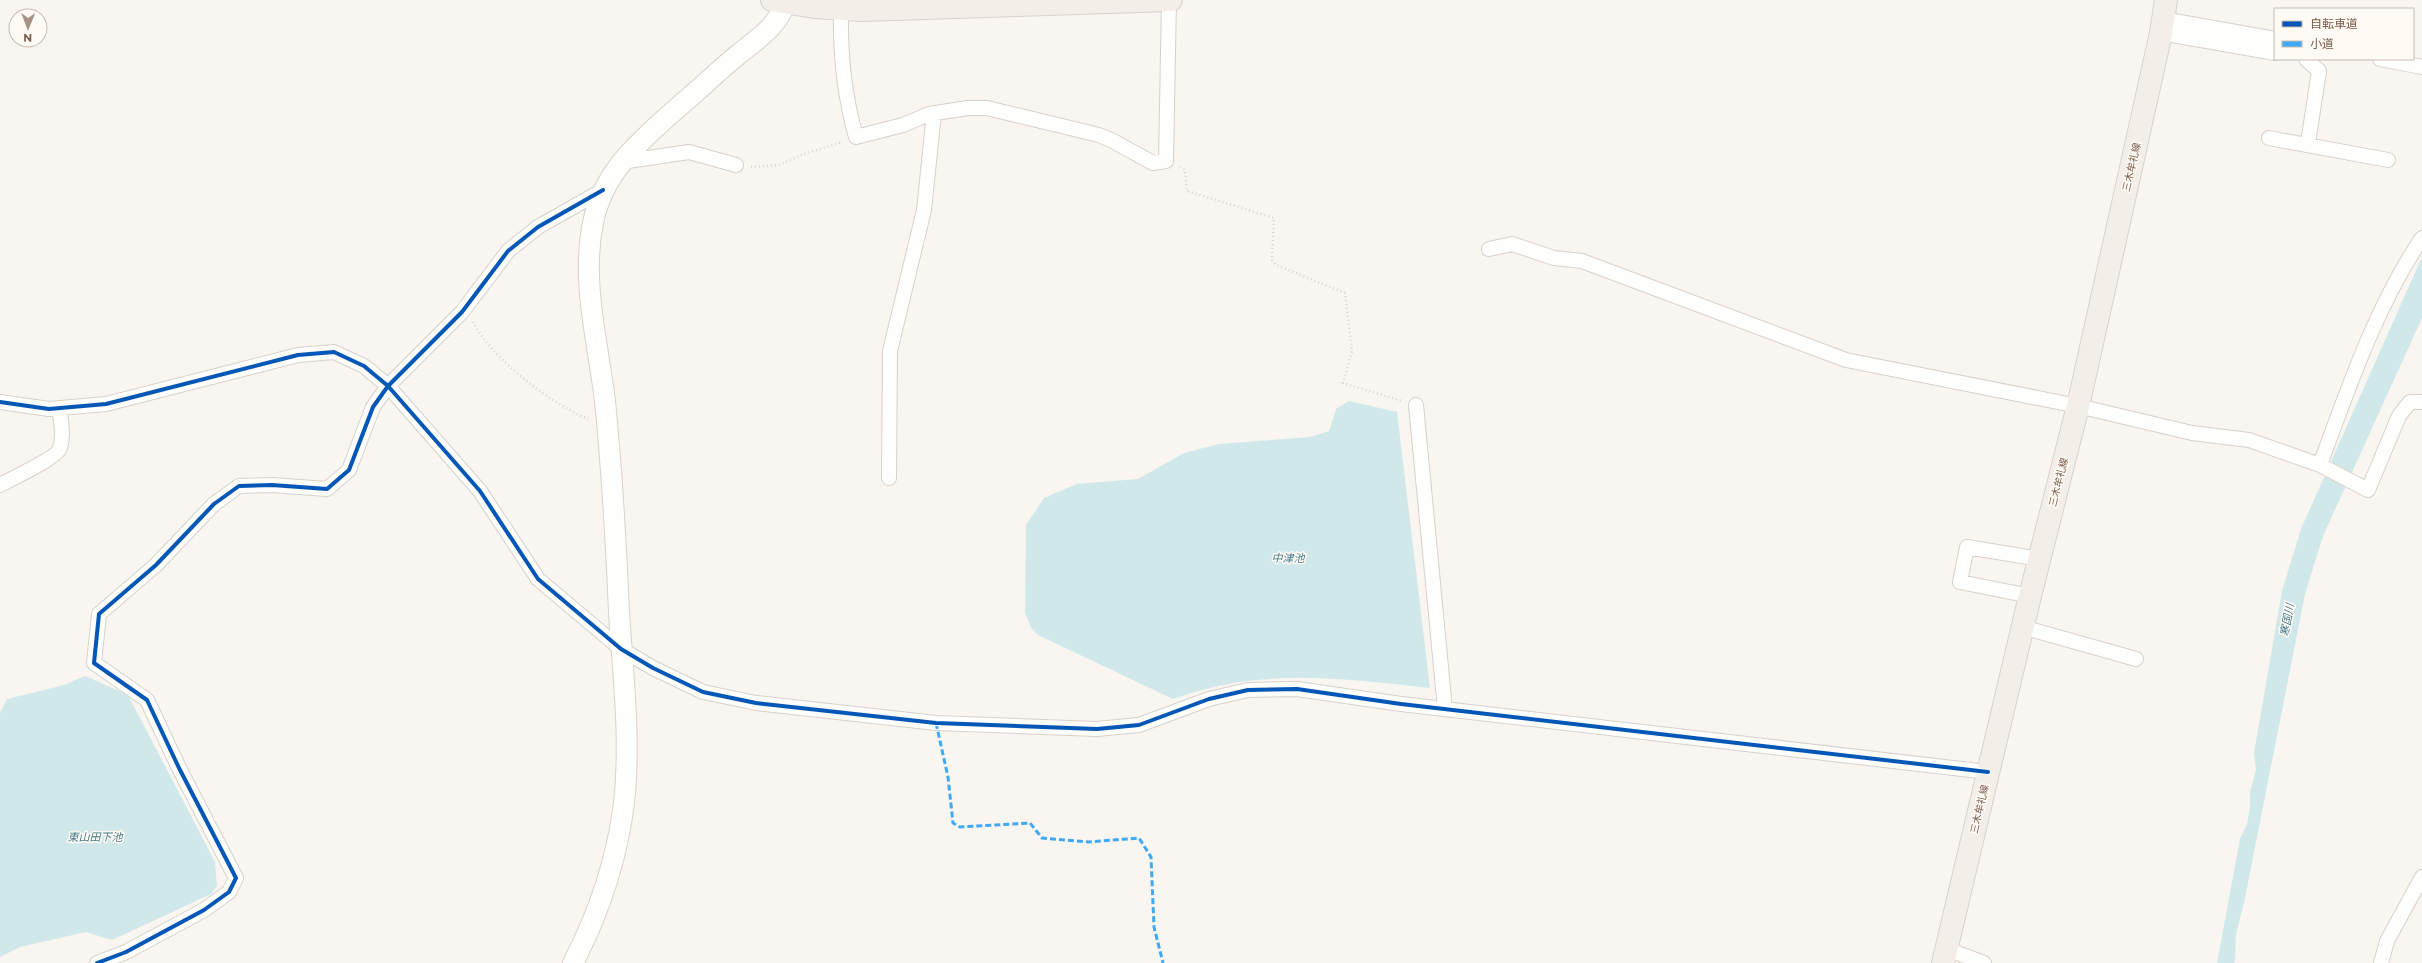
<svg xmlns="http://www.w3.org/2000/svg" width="2422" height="963" viewBox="0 0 2422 963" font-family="Montserrat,'Noto Sans JP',sans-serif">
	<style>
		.water { fill: #d0e8ea }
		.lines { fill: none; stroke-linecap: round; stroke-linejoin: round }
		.street-casing { stroke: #d7d1cb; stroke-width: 16 }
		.secondary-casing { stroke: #d9d2cb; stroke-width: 22 }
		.primary-casing { stroke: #dad1cc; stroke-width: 24 }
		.path { stroke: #dcd5d0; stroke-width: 2.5; stroke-dasharray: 1 3; stroke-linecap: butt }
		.street { stroke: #fefefd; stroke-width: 14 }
		.secondary { stroke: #fefefd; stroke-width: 20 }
		.primary { stroke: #f3eee8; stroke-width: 22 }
		.quiet { stroke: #3fa9f5; stroke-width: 3; stroke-dasharray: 6 3; stroke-linecap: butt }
		.cycleway-casing { stroke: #fffaf3; stroke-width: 6 }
		.cycleway { stroke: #0057b8; stroke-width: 4 }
		.labels { text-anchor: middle; stroke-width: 3; stroke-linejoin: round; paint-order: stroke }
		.street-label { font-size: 10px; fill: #7a5c4d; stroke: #fffaf3 }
		.water-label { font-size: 11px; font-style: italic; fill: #437c86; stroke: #fffaf3 }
	</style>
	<rect width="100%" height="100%" fill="#f9f5f0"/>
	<path class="water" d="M2422 257V318L2323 536 2305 594 2245 898 2236 934 2235 961 2234 963H2217L2240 839 2247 824 2250 808V792L2256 770 2254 753 2282 591 2301 529Z
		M1349 401 1397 412 1430 688C1338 678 1262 667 1173 699L1038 635 1032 629 1025 613 1026 525 1044 498 1077 484 1138 479 1184 453 1219 444 1310 437 1329 431 1336 409Z
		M85 676 128 695 215 862 217 886 211 894 112 940 86 932 20 947 0 957V713L7 699 64 685Z"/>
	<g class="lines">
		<defs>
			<path id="street" d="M841 9C840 52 844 95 856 137L903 125 929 114 968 108H987L1099 135 1113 141 1153 163 1166 161 1169 0
				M2163 19 2275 39
				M2161 33 2275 53
				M2306 59 2319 71 2308 143
				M2380 59 2422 67
				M2269 138 2388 160
				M621 162 689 152 736 165
				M1489 249 1512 244 1554 258 1582 261 1846 360 2078 406 2192 433 2249 440 2320 465 2368 490 2399 416 2410 402H2422
				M0 402 49 409 106 404 298 355 334 352 364 366 388 386 480 491 538 579 621 649 653 668 703 692 756 703 936 723 1097 729 1139 725 1209 699 1248 690 1297 689 1401 704 1988 772
				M1416 405 1445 709
				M2320 465C2348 389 2376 306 2422 238
				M889 478 890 351 924 210 934 113
				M0 485C11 479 58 457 60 448 64 435 61 421 59 408
				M2030 596 1960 582 1967 547 2039 559
				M2022 627 2136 659
				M1947 949 1984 963
				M97 963 126 952 204 910 229 892 236 878 179 768 147 700 94 663 99 614 156 565 214 504 239 486 272 485 327 489 349 470 373 407 388 386 462 312 508 251 538 227 603 190
				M2381 963 2387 941 2422 877"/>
			<path id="secondary" d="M573 963C599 913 617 859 624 803 631 740 623 675 619 612 616 542 612 472 605 401 598 343 581 281 593 223 603 169 645 137 683 103 702 87 720 69 739 54 761 36 776 28 787 0"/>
			<path id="primary" d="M772 0 814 7 862 10 1171 0
				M1943 963 2030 596 2078 406 2161 33 2166 0"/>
		</defs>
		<use href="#street" class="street-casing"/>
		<use href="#secondary" class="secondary-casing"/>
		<use href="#primary" class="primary-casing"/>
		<path class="path" d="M751 167 779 165 804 154 842 142
			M1180 167 1185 170 1187 191 1274 218 1272 260 1276 265 1345 293 1352 351 1343 383 1402 401
			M473 322C492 359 550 403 588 419"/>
		<use href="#street" class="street"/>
		<use href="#secondary" class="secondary"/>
		<use href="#primary" class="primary"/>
		<path class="quiet" d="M936 723 948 777 953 823 960 827 1030 823 1042 838 1088 842 1139 838 1151 857 1154 927 1163 963"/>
		<defs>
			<path id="cycleway" d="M0 402 49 409 106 404 298 355 334 352 364 366 388 386 480 491 538 579 621 649 653 668 703 692 756 703 936 723 1097 729 1139 725 1209 699 1248 690 1297 689 1401 704 1988 772
				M97 963 126 952 204 910 229 892 236 878 179 768 147 700 94 663 99 614 156 565 214 504 239 486 272 485 327 489 349 470 373 407 388 386 462 312 508 251 538 227 603 190"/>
		</defs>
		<use href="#cycleway" class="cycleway-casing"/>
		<use href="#cycleway" class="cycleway"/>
	</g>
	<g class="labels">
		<g class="street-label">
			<text transform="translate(2131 167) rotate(-77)" y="4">三木牟礼線</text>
			<text transform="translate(2058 482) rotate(-76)" y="4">三木牟礼線</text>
			<text transform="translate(1979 809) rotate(-77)" y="4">三木牟礼線</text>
		</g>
		<g class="water-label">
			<text x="1288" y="562">中津池</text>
			<text transform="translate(2287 620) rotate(-80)" y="4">寒国川</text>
			<text x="95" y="841">東山田下池</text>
		</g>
	</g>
	<rect x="2274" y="8" width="140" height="52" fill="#fffaf3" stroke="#cabbb1"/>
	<rect x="2282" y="21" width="20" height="6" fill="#0057b8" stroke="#cabbb1"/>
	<text x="2310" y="28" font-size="12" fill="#7a5c4d">自転車道</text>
	<rect x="2282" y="41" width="20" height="6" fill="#3fa9f5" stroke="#cabbb1"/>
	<text x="2310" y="48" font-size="12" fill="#7a5c4d">小道</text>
	<g transform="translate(28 28) rotate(181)"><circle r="19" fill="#fffaf3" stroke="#cabbb1"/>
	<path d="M0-3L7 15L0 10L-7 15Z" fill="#a69286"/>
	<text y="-6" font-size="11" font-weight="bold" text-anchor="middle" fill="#7a5c4d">N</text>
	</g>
</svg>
